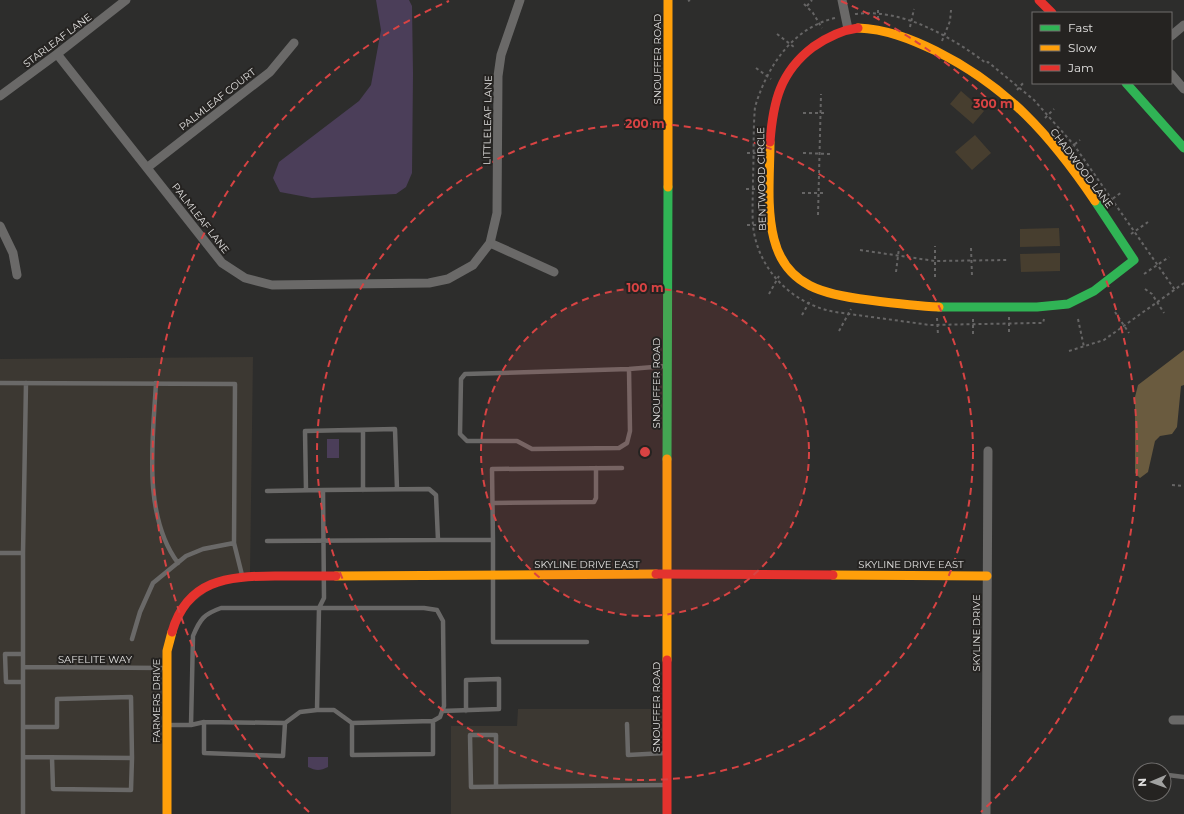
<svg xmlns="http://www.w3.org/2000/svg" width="1184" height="814" viewBox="0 0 1184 814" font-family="Montserrat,sans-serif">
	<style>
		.built { fill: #3c3832 }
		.green { fill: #473e2f }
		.forest { fill: #6a5b3f }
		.water { fill: #4b3e59 }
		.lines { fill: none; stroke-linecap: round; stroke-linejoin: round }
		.path { stroke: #666565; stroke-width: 2; stroke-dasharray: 3 3; stroke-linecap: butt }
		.lane { stroke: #6a6968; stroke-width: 4.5 }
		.street { stroke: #6a6968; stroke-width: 9 }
		.fast { stroke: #30b455; stroke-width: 9 }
		.slow { stroke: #ff9f0a; stroke-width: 9 }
		.jam { stroke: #e5322d; stroke-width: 9 }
		.ring { fill: none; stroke: #d84343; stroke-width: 2; stroke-dasharray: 7 5 }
		.labels { text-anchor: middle; stroke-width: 4; stroke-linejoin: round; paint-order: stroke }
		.street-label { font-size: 10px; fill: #e0dfde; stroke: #252321 }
		.centre { fill: #d84343; stroke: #252321; stroke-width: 2 }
		.ring-label { font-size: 12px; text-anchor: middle; font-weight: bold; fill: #d84343; stroke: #252321; stroke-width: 4; stroke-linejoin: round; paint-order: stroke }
	</style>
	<rect width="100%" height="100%" fill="#2d2d2c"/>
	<path class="built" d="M253 357 250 574 226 577 172 619 168 814H0V359Z
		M518 709H669V814H451V726H517Z"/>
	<path class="green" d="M961 91 984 111 973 124 950 104Z
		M975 135 991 153 972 170 955 152Z
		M1059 228 1060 246 1020 247V229Z
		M1060 253V271L1021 272 1020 254Z"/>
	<path class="forest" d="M1184 350V385L1181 386 1177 427 1172 434 1160 436 1155 441 1148 472 1140 478 1135 473V397L1138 385Z"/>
	<path class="water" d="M376 0H409L412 6 413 74 412 173 406 187 396 194 312 198 280 192 273 178 279 162 359 101 371 85 381 30Z
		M327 439H339V458H327Z
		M308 757H328V767C320 771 316 771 308 767Z"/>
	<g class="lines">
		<path class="path" d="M688 1 690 0
			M804 4 813 13 822 28
			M807 6 812 0
			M855 14C902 8 950 36 986 63L988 62 1034 100 1074 145 1175 290
			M835 18C792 28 767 67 755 107 753 130 754 154 753 177 753 193 752 210 753 226 758 270 792 304 835 312L930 325 1036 323H1043L1044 319
			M878 19V9
			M910 27 914 9
			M777 34 794 47
			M942 41 950 21 951 10
			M756 68 771 79
			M1017 90 1024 82
			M803 113H827
			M1045 118 1054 109
			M1070 148 1080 140
			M747 153H758
			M803 153 830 154
			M746 189H759
			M802 193H826
			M1108 202 1122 192
			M818 215 821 94
			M747 225H760
			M1131 234 1148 222
			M971 248 972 276
			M860 250 935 261 1007 260
			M896 272 899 248
			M1144 274 1169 257
			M935 277V246
			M1145 289 1152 294 1164 313
			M769 294 779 276
			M1115 312 1129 333
			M802 315 811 299
			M1009 317V334
			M937 318 938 335
			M973 319V336
			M1078 319 1084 347
			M839 331 851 309
			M1069 351 1104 340 1184 283
			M1172 485 1184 486"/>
		<path class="lane" d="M629 369 630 431 627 443 619 448 532 449 517 441H467L460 434 461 379 465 374 629 369 666 366
			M0 383 235 384 234 543 242 575
			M156 383C153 439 142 515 178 563
			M306 490 305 431 395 429 397 489
			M363 490V430
			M267 491 323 490 324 598 319 608 317 710
			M493 503 594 502 596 498V468
			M438 540H493V642H587
			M493 540 492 469 622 468
			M267 541 438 540 436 495 429 489 323 490
			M0 553H23V814
			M23 553 26 383
			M132 639 140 612 153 583 186 556 203 549 234 543
			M23 654H5L6 682H23
			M23 667 165 668
			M442 711 499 709V679L466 680V711
			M204 722 285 723
			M352 723V755L433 754V721
			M627 724 628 755 665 753
			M169 725H191L204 722V753L283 756 285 723 300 712 317 710H334L352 723 433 721 440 717 444 706 443 621 437 610 424 608H221C204 614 200 619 193 636L191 725
			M23 727H57V699L131 697 132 758 23 757
			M52 758 53 789 131 790 132 758
			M1168 775 1184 777
			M496 786V735H470L471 787C536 786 600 786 665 785"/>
		<path class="street" d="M842 0 848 29
			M1171 36 1184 25
			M57 54 222 263 245 278 272 285 429 283 448 279 473 265 490 243 497 213 498 76 501 55 520 0
			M1171 74 1184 89
			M0 96 57 54 126 0
			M148 167 270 72 294 43
			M0 226 13 253 17 275
			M490 243 554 272
			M1173 720H1184
			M986 814 988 451"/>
		<path class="fast" d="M1126 83 1184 148
			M939 307H1037L1068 304 1094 291 1134 260 1095 201
			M667 459 668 187"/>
		<path class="slow" d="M858 28C886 29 911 39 936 51 1008 87 1051 136 1095 201
			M770 142C770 173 766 208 774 239 786 287 826 295 869 300 892 303 916 306 939 307
			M668 187V0
			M833 575 987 576
			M336 576 656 574
			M667 660V459
			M167 814V651L172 632"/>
		<path class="jam" d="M1039 0 1052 13
			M770 142C773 102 780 72 813 47 826 38 842 30 858 28
			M656 574 833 575
			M172 632C187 580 227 576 275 576 295 576 316 576 336 576
			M667 814V660"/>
	</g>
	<circle cx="645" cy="452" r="164" fill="#d84343" fill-opacity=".12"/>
	<g class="ring">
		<circle cx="645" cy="452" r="164"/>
		<circle cx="645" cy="452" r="328"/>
		<path d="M309 812A492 492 0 0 1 449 1M841 1A492 492 0 0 1 981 812"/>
	</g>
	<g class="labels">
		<g class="street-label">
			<text transform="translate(57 40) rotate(-37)" y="4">STARLEAF LANE</text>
			<text transform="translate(657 59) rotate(-90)" y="4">SNOUFFER ROAD</text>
			<text transform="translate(217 99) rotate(-38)" y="4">PALMLEAF COURT</text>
			<text transform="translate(487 120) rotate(-89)" y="4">LITTLELEAF LANE</text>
			<text transform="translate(1082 168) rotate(53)" y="4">CHADWOOD LANE</text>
			<text transform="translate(761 179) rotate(-91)" y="4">BENTWOOD CIRCLE</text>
			<text transform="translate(201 218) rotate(52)" y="4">PALMLEAF LANE</text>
			<text transform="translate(656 383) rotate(-90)" y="4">SNOUFFER ROAD</text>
			<text x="587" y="568">SKYLINE DRIVE EAST</text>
			<text x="911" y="568">SKYLINE DRIVE EAST</text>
			<text transform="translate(976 633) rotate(-90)" y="4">SKYLINE DRIVE</text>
			<text x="95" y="663">SAFELITE WAY</text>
			<text transform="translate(156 701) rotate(-90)" y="4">FARMERS DRIVE</text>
			<text transform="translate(656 707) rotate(-90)" y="4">SNOUFFER ROAD</text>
		</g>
	</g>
	<circle cx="645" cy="452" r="6" class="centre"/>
	<g class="ring-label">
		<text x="993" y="108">300 m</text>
		<text x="645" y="128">200 m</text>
		<text x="645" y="292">100 m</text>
	</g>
	<rect x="1032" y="12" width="140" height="72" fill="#252321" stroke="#706e6d"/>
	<rect x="1040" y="25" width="20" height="6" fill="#30b455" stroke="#706e6d"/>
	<text x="1068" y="32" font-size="12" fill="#e0dfde">Fast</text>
	<rect x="1040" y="45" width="20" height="6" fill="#ff9f0a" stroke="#706e6d"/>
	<text x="1068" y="52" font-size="12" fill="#e0dfde">Slow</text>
	<rect x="1040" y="65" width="20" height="6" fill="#e5322d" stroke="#706e6d"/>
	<text x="1068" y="72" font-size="12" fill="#e0dfde">Jam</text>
	<g transform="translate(1152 782) rotate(268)"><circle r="19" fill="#252321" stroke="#706e6d"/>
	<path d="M0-3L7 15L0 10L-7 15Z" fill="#a1a1a0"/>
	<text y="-6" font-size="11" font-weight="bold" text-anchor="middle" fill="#e0dfde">N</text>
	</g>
</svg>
